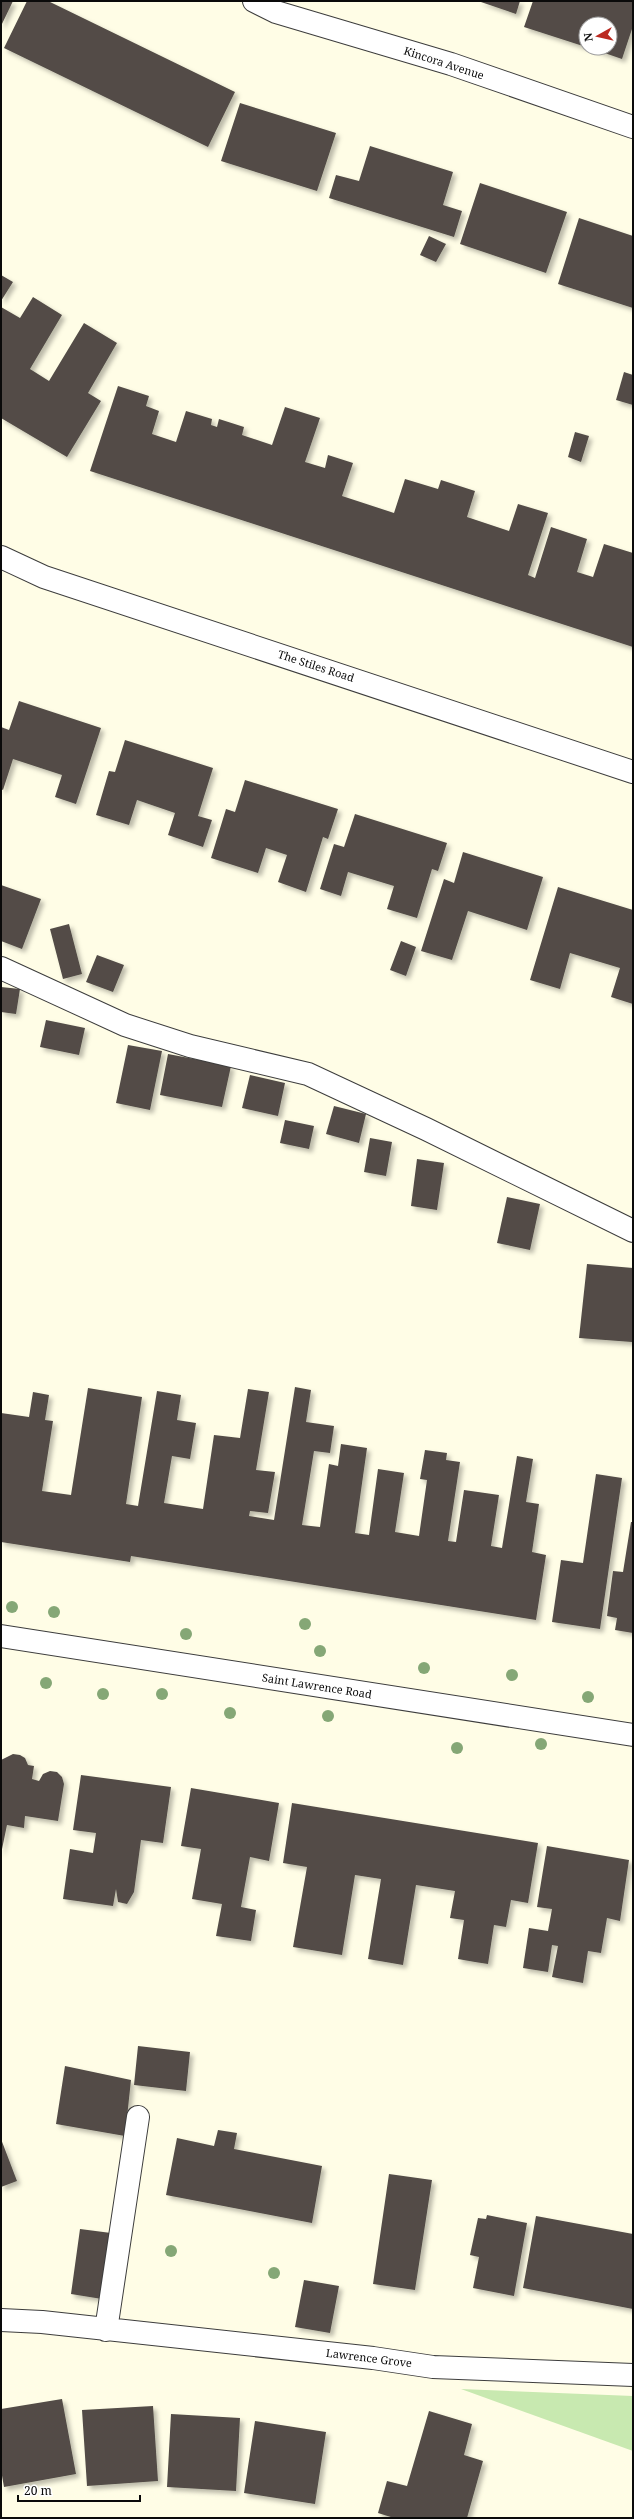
<svg xmlns="http://www.w3.org/2000/svg" width="634" height="2519" viewBox="0 0 634 2519" font-family="'Noto Serif',serif">
	<style>
		.green { fill: #c8e9b0 }
		.building { fill: #524c46; filter: url(#shadow) }
		.lines { fill: none; stroke-linecap: round; stroke-linejoin: round }
		.minor-casing { stroke: #3d3d3d; stroke-width: 24 }
		.minor { stroke: #fff; stroke-width: 22 }
		.tree { fill: #85a776 }
		.labels { text-anchor: middle; stroke-width: 4; stroke-linejoin: round; paint-order: stroke }
		.street-label { font-size: 11px; fill: #0a0a0a; stroke: #fff }
	</style>
	<defs>
		<filter id="shadow"><feDropShadow dx="3.5" dy="3.5" stdDeviation="2" flood-color="#0004"/></filter>
	</defs>
	<rect width="100%" height="100%" fill="#fffde6"/>
	<path class="green" d="M461 2389 633 2396V2451Z"/>
	<path class="building" d="M1 1H13L1 26Z
		M27 1H48L235 92 208 147 4 48Z
		M478 1H520L516 14Z
		M533 1H633V26L622 59 590 48H610V24H586V47L524 27Z
		M240 103 336 133 317 191 221 161Z
		M370 146 453 172 443 205 462 211 454 237 329 198 336 175 359 181Z
		M480 183 567 212 546 273 460 244Z
		M579 218 633 236V308L558 284Z
		M429 236 446 244 436 262 420 255Z
		M1 275 13 282 1 301Z
		M33 297 62 315 30 369 49 381 84 323 117 343 88 393 101 401 67 457 1 418V307L20 318Z
		M624 372 633 375V405L616 400Z
		M118 386 149 396 146 406 159 411 152 434 176 442 186 411 212 419 211 425 217 427 219 419 244 427 242 435 272 445 285 407 320 418 305 462 325 468 328 455 353 463 342 496 394 513 405 479 438 489 441 480 475 491 467 517 509 531 518 504 548 513 528 575 535 578 551 527 587 539 577 572 593 577 604 544 633 553V647L90 471Z
		M575 432 589 436 581 462 568 457Z
		M19 701 101 728 76 804 55 797 62 775 13 759 3 790 1 789V727L9 730Z
		M125 740 213 768 198 816 212 820 203 847 168 835 175 813 137 800 129 825 96 815 109 771 115 772Z
		M245 780 338 809 328 839 323 837 306 892 278 882 287 855 266 848 258 873 211 858 226 809 235 812Z
		M355 814 447 843 438 871 432 869 417 918 387 909 394 886 348 872 341 896 320 889 334 844 344 847Z
		M463 852 543 877 527 930 468 911 452 960 421 951 444 879 454 883Z
		M1 885 41 899 22 949 1 941Z
		M558 887 633 910V1004L611 997 620 968 570 953 560 989 530 980Z
		M69 924 82 974 63 979 50 929Z
		M401 941 416 947 406 976 390 970Z
		M97 955 124 965 113 992 86 982Z
		M1 987 20 989 16 1014 1 1012Z
		M46 1020 85 1028 79 1055 40 1047Z
		M128 1045 162 1051 150 1110 116 1103Z
		M168 1054 231 1066 222 1107 160 1095Z
		M250 1075 285 1083 278 1116 242 1108Z
		M334 1106 366 1114 359 1143 326 1134Z
		M285 1120 314 1126 309 1149 280 1143Z
		M370 1138 392 1142 386 1176 364 1172Z
		M417 1159 444 1163 437 1210 411 1206Z
		M507 1197 540 1204 530 1250 497 1243Z
		M587 1264 633 1268 632 1342 579 1338Z
		M295 1387 311 1390 306 1422 334 1426 330 1453 314 1451 302 1525 320 1527 329 1464 338 1466 341 1444 367 1448 355 1533 369 1535 378 1469 404 1473 395 1532 419 1536 427 1480 420 1479 425 1450 447 1453 446 1460 460 1462 448 1541 456 1542 464 1490 499 1495 491 1546 502 1548 517 1456 533 1459 526 1502 539 1504 532 1552 546 1555 536 1620 131 1556 130 1562 1 1542V1413L29 1417 33 1392 49 1395 45 1420 53 1421 42 1491 71 1495 88 1388 142 1397 126 1504 138 1506 157 1391 181 1395 177 1420 196 1423 190 1459 172 1456 164 1503 203 1509 214 1435 240 1438 248 1389 269 1392 256 1470 275 1472 268 1513 250 1511 249 1516 274 1520Z
		M596 1474 622 1478 600 1629 552 1622 561 1560 583 1563Z
		M631 1522H633V1633L615 1630 617 1618 607 1616 613 1571 623 1572Z
		M13 1754 20 1755 25 1758 28 1765 34 1766 32 1779 39 1781 43 1774 50 1771 57 1772 62 1777 64 1784 58 1821 25 1816 24 1828 7 1825 1 1854V1760Z
		M81 1775 171 1787 163 1843 141 1840 134 1892 127 1904 118 1902 116 1889 113 1906 63 1899 70 1849 93 1853 96 1833 73 1830Z
		M191 1788 279 1803 269 1861 250 1857 241 1907 256 1910 251 1941 216 1936 222 1904 192 1899 201 1849 181 1846Z
		M292 1803 538 1843 528 1903 511 1900 506 1927 494 1925 488 1964 475 1962 458 1959 464 1920 450 1918 455 1891 416 1885 403 1965 368 1959 381 1879 355 1875 342 1955 293 1947 307 1867 283 1863Z
		M547 1846 629 1860 620 1921 607 1918 601 1953 588 1951 583 1983 552 1977 558 1946 552 1945 548 1972 523 1968 529 1928 548 1931 552 1909 537 1907Z
		M138 2046 190 2052 186 2091 134 2085Z
		M65 2066 131 2080 125 2136 56 2124Z
		M218 2130 237 2133 234 2149 322 2166 312 2223 166 2195 177 2138 214 2146Z
		M1 2139 17 2181 1 2187Z
		M389 2174 432 2180 415 2290 373 2284Z
		M487 2215 527 2223 514 2296 473 2288 479 2257 470 2255 478 2218 486 2219Z
		M536 2216 633 2234V2309L523 2288Z
		M80 2229 111 2233 102 2299 71 2294Z
		M304 2280 339 2286 330 2333 295 2327Z
		M62 2399 76 2474 4 2487 1 2470V2409Z
		M153 2406 158 2481 87 2486 82 2410Z
		M429 2411 472 2424 464 2455 483 2461 467 2518H394L378 2513 387 2481 407 2486Z
		M171 2414 240 2418 236 2491 167 2487Z
		M255 2421 326 2432 315 2504 244 2493Z"/>
	<g class="lines">
		<defs>
			<path id="minor" d="M254 1 276 12 451 64 633 127
				M1 557 44 577 633 772
				M1 968 125 1025 190 1046 308 1074 426 1129 633 1231
				M1 1636 633 1735
				M1 2320 42 2322 373 2358 433 2367 633 2375
				M106 2330 138 2117"/>
		</defs>
		<use href="#minor" class="minor-casing"/>
		<use href="#minor" class="minor"/>
	</g>
	<g class="tree">
		<circle cx="12" cy="1607" r="6"/>
		<circle cx="54" cy="1612" r="6"/>
		<circle cx="305" cy="1624" r="6"/>
		<circle cx="186" cy="1634" r="6"/>
		<circle cx="320" cy="1651" r="6"/>
		<circle cx="424" cy="1668" r="6"/>
		<circle cx="512" cy="1675" r="6"/>
		<circle cx="46" cy="1683" r="6"/>
		<circle cx="103" cy="1694" r="6"/>
		<circle cx="162" cy="1694" r="6"/>
		<circle cx="588" cy="1697" r="6"/>
		<circle cx="230" cy="1713" r="6"/>
		<circle cx="328" cy="1716" r="6"/>
		<circle cx="541" cy="1744" r="6"/>
		<circle cx="457" cy="1748" r="6"/>
		<circle cx="171" cy="2251" r="6"/>
		<circle cx="274" cy="2273" r="6"/>
	</g>
	<g class="labels">
		<g class="street-label">
			<text transform="translate(444 63) rotate(18)" y="4">Kincora Avenue</text>
			<text transform="translate(316 666) rotate(18)" y="4">The Stiles Road</text>
			<text transform="translate(317 1686) rotate(9)" y="4">Saint Lawrence Road</text>
			<text transform="translate(369 2358) rotate(7)" y="4">Lawrence Grove</text>
		</g>
	</g>
	<rect width="634" height="2519" fill="none" stroke="#0a0a0a" stroke-width="4"/>
	<g transform="translate(598 36) rotate(262)"><circle r="19" fill="#ffffff" stroke="#9d9d9d"/>
	<path d="M0-3L7 15L0 10L-7 15Z" fill="#bb2920"/>
	<text y="-6" font-size="11" font-weight="bold" text-anchor="middle" fill="#0a0a0a">N</text>
	</g>
	<path d="M18 2495v6h122v-6" fill="none" stroke="#0a0a0a" stroke-width="2"/>
	<text x="24" y="2495" font-size="12" fill="#0a0a0a" stroke="#ffffff" stroke-width="3" paint-order="stroke">20 m</text>
</svg>
